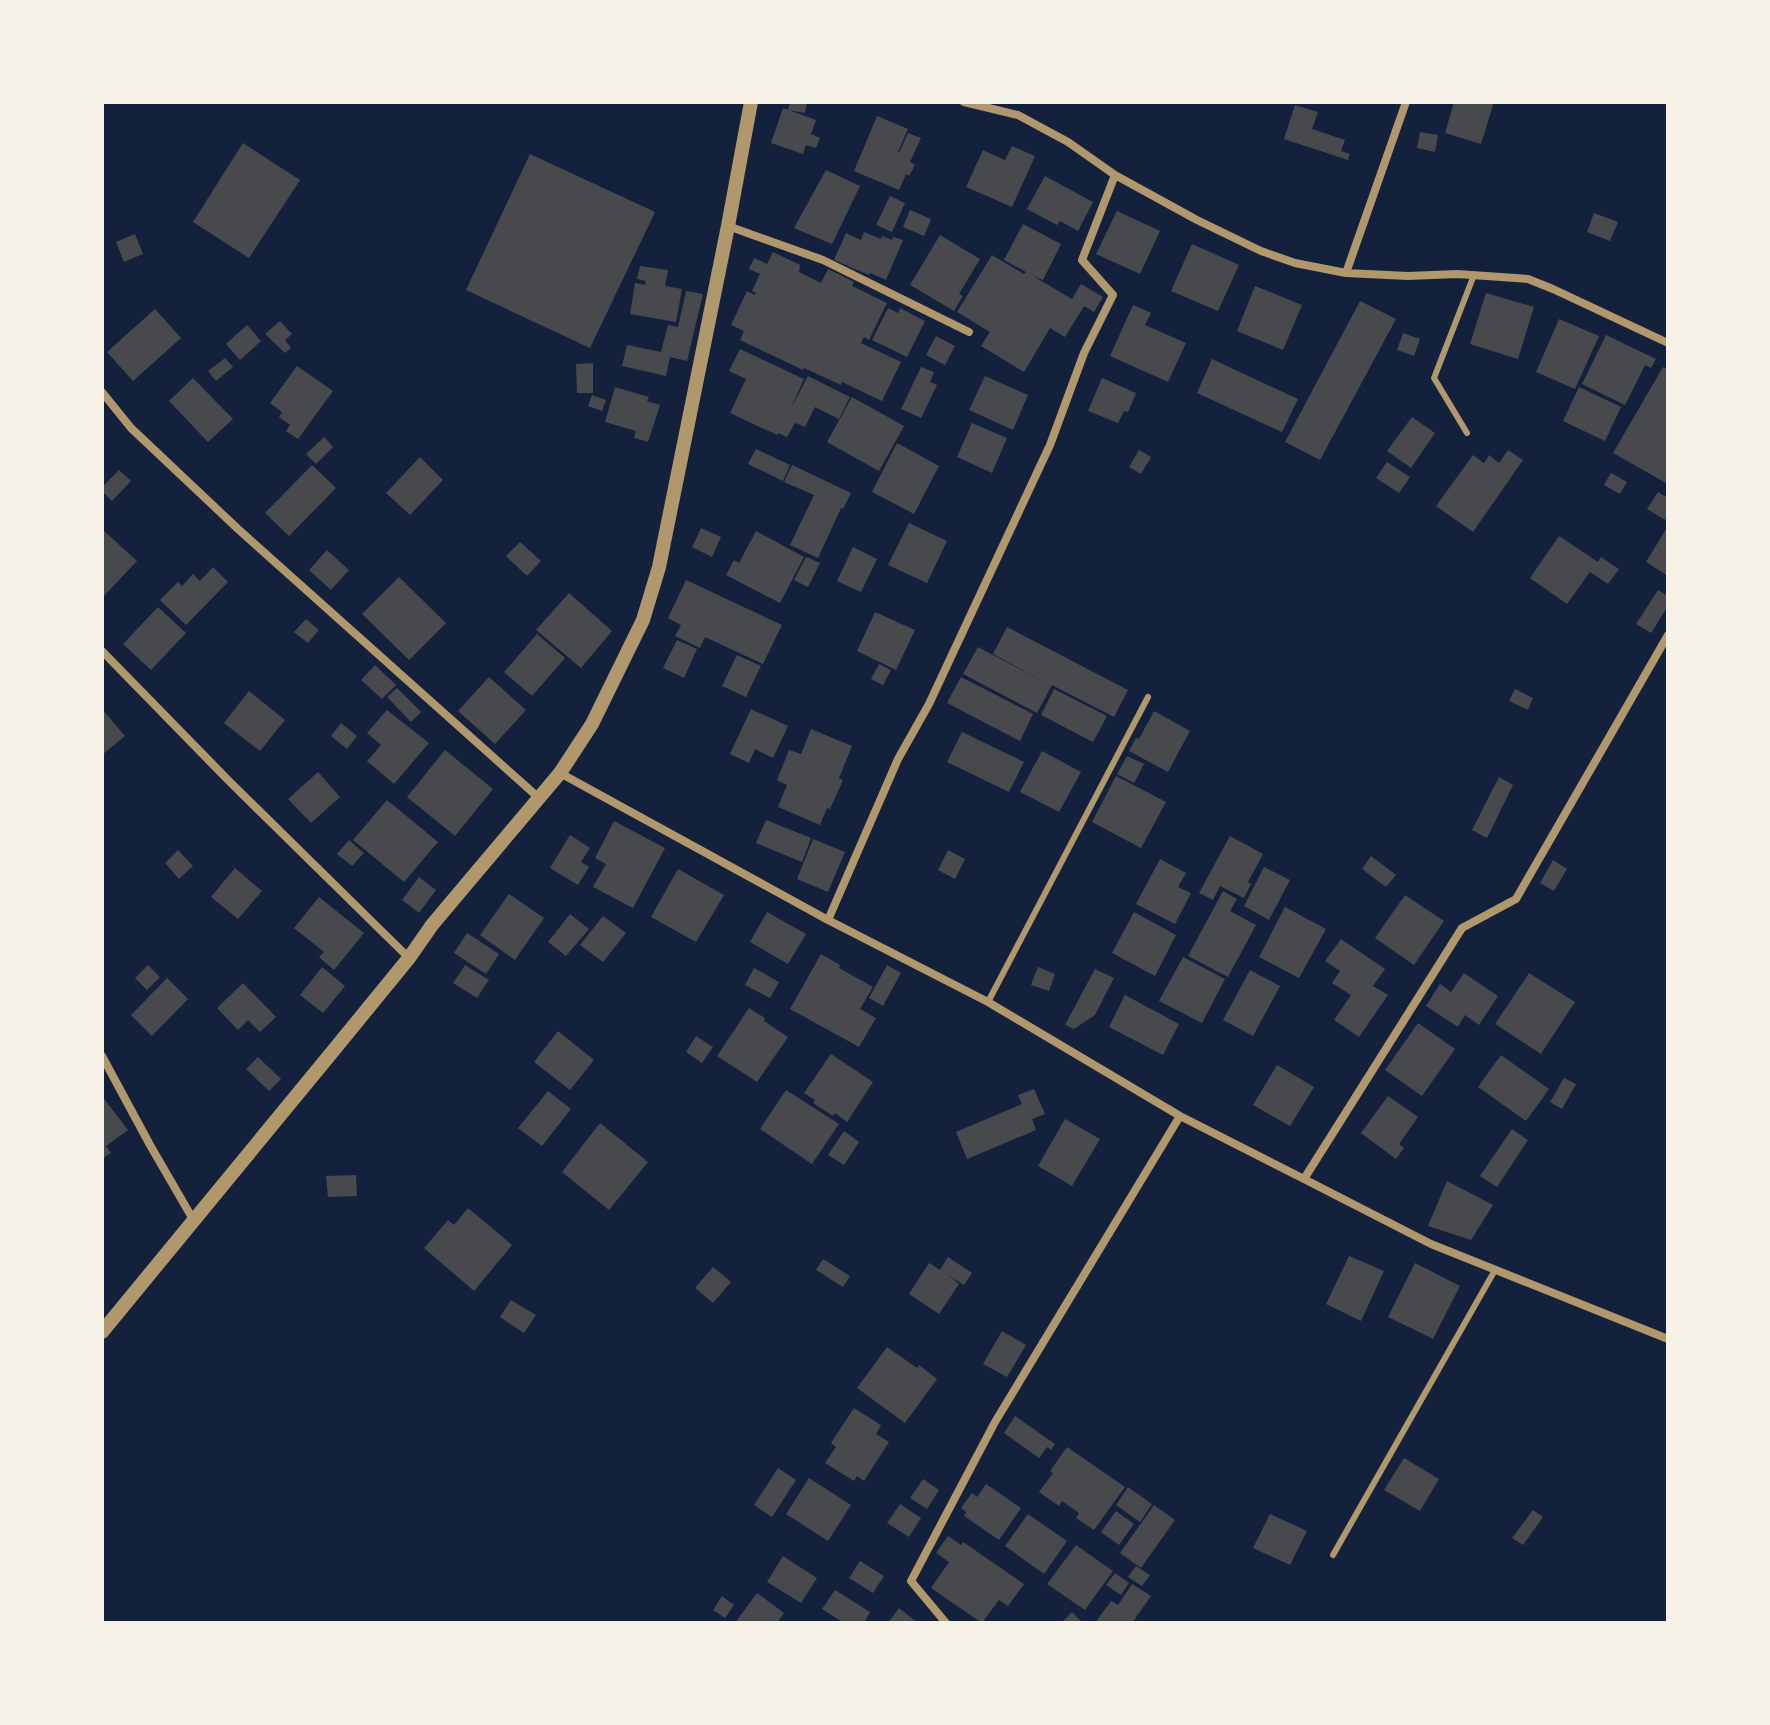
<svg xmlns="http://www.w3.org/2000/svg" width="1770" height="1725" viewBox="0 0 1770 1725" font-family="Raleway,sans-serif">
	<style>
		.building { fill: #48494c }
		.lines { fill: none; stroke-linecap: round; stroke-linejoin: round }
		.service { stroke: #b1986c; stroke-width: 6 }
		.minor { stroke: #b1986c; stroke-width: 8 }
		.tertiary { stroke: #b1986c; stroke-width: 14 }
	</style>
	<rect width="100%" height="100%" fill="#14213d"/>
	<path class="building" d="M790 102H807L805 113 788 110Z
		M1454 102H1494L1481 144 1445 133Z
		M1295 105 1318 112 1312 129 1345 140 1341 151 1350 154 1348 160 1284 139Z
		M783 108 816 120 811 134 820 138 816 148 806 145 803 154 771 143Z
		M877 116 908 129 898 152 899 153 908 133 921 138 910 162 915 165 909 176 906 174 899 190 854 171Z
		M1420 132 1438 135 1435 152 1417 148Z
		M243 143 300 180 249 258 193 222Z
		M1012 146 1035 156 1012 207 966 187 983 150 1005 160Z
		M530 154 655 212 590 348 466 290Z
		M826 170 860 186 832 244 794 228Z
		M1045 176 1093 202 1078 231 1060 221 1057 225 1027 209Z
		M890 196 905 203 892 232 876 225Z
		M910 210 931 219 924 236 903 227Z
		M1117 211 1160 231 1140 274 1096 254Z
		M1594 213 1618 222 1610 241 1587 232Z
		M1023 224 1061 244 1043 280 1033 276 1072 299 1081 284 1103 297 1094 312 1084 306 1065 337 1050 328 1024 372 981 346 990 332 957 312 992 255 1024 274 1026 272 1004 260Z
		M864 232 881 239 882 236 892 240 893 237 903 240 886 280 870 273 869 275 834 260 846 233 861 240Z
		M135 234 143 254 124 262 116 242Z
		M940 235 980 259 959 294 963 296 954 311 910 285Z
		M1192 244 1239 265 1218 311 1171 291Z
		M773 252 800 265 799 272 821 283 828 269 854 282 852 286 887 303 869 340 864 337 861 343 901 362 882 401 842 382 841 385 804 368 803 370 740 340 744 331 731 325 747 291 755 295 756 293 752 291 760 274 749 269 754 258 767 264Z
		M640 266 668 270 665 286 682 289 676 322 630 314 635 283 645 285 646 281 637 279Z
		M1255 286 1302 305 1283 350 1237 331Z
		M686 291 703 294 687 361 670 357 666 376 622 366 627 345 661 352 668 325 678 327Z
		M1486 293 1534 307 1518 359 1470 344Z
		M1360 301 1396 319 1320 460 1285 442Z
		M1133 305 1151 313 1145 325 1186 343 1168 382 1110 356Z
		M888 308 898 313 900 308 925 321 907 357 872 340Z
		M155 309 181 338 133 381 107 352Z
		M1559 319 1599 336 1575 389 1536 372Z
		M280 321 292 334 285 340 291 348 285 353 265 334Z
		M247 325 261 341 240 360 226 344Z
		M1403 333 1420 339 1414 356 1397 350Z
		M1606 335 1656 359 1651 368 1645 365 1625 405 1582 384Z
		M936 336 955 346 945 365 926 355Z
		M740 349 804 379 790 410 808 376 850 397 839 419 815 407 805 427 795 423 787 437 778 433 777 435 730 413 746 379 729 371Z
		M225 358 233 367 216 381 208 371Z
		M1212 359 1298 399 1282 432 1197 393Z
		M593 363V393H577L576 364Z
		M297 366 333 391 298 439 286 431 290 425 279 417 282 412 270 403Z
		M921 367 934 372 930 382 937 385 921 418 901 409Z
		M1663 367 1668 370V479L1666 483 1613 453Z
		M985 376 1028 395 1013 430 969 410Z
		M193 378 233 419 208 442 169 401Z
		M1102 378 1136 393 1128 412 1124 411 1118 423 1088 411Z
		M615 387 649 397 647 401 660 405 648 442 634 438 636 431 605 422Z
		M1579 387 1621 407 1605 441 1563 421Z
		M592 395 606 400 602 411 588 406Z
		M852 397 904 426 879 471 827 442Z
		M1412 417 1435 433 1411 468 1387 451Z
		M972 423 1007 438 992 473 957 457Z
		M324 437 333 447 316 464 306 454Z
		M897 443 939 466 914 514 872 492Z
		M756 449 790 465 783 481 748 464Z
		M1139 450 1151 457 1141 474 1129 467Z
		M1508 450 1523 460 1473 532 1436 506 1473 455 1484 463 1489 455 1499 463Z
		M420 457 443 480 410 515 386 493Z
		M1387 462 1410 477 1399 493 1376 478Z
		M312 465 336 488 289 536 265 513Z
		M792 465 851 493 843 509 841 508 818 558 790 545 814 495 784 482Z
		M119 470 131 481 112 501 102 491V487Z
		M1611 473 1627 482 1620 494 1604 485Z
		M1658 492 1668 498V515L1665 520 1647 509Z
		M909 523 947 541 927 583 888 565Z
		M1668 526V576L1646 562Z
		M701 528 721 537 712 557 692 547Z
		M102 529 137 561 102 598Z
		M756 531 804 557 780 603 726 575 734 560 739 563Z
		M1559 536 1598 562 1601 557 1619 569 1608 584 1590 572 1567 604 1530 578Z
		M520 542 541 561 527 576 506 556Z
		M853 547 877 559 861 592 837 581Z
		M327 550 349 570 331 590 309 570Z
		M806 557 820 563 808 587 794 580Z
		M213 567 228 582 186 625 160 600 178 582 182 586 193 574 200 581Z
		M399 577 446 623 409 660 362 614Z
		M686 580 782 625 763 664 705 637 700 648 675 636 681 625 668 618Z
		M1658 590 1668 596V606L1651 633 1636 624Z
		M569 593 612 631 581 668 536 630Z
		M158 607 186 633 151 670 123 644Z
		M875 612 915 630 896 670 857 651Z
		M306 619 319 630 308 643 294 632Z
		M1007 627 1128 690 1114 717 1052 685 1037 713 963 674 978 647 1048 684 993 654Z
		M537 634 565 658 532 696 504 672Z
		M677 640 697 649 684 678 663 668Z
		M737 655 761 666 746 697 722 686Z
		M879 664 891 670 883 685 871 679Z
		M375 665 396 685 382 699 361 680Z
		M489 677 526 710 495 744 458 711Z
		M961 677 1033 714 1020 741 947 703Z
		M397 688 421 712 411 722 387 697Z
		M1054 689 1107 716 1093 742 1041 715Z
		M1515 689 1533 698 1528 710 1509 701Z
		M249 691 285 720 260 751 224 723Z
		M102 709 125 736 102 755Z
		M751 709 788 726 773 758 755 749 749 763 730 754Z
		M387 710 429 743 394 784 367 761 381 745 367 733Z
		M1154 711 1190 731 1168 772 1129 751 1136 738 1139 739Z
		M341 723 357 736 347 749 331 736Z
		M811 729 852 746 839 778 843 780 830 809 827 808 820 825 778 807 787 785 777 780 789 750 801 754Z
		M962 732 1024 762 1009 792 947 762Z
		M445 750 493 789 455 836 407 797Z
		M1042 751 1081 772 1059 812 1020 792Z
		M1127 756 1144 764 1134 783 1117 774Z
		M318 772 340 797 311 823 288 799Z
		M1116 776 1166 802 1141 848 1092 822Z
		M1499 777 1513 785 1487 838 1472 830Z
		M387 800 438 842 404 882 353 840Z
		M766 820 811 838 802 862 756 843Z
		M614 821 665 848 633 908 593 887 606 864 595 858Z
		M570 835 590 848 581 862 589 867 578 885 550 868Z
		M1230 836 1263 854 1248 882 1251 884 1244 898 1220 886 1213 900 1199 893Z
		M813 839 845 852 828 892 797 879Z
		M349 840 364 853 352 866 337 854Z
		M178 850 193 866 179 879 165 863Z
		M948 850 965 859 955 879 938 870Z
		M1371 856 1396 875 1386 887 1362 869Z
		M1160 859 1186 873 1178 887 1191 893 1175 924 1136 904Z
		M1553 860 1567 869 1554 891 1540 883Z
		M1264 867 1290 880 1269 920 1244 906Z
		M235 868 262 891 238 919 211 897Z
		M678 869 724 895 696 942 651 917Z
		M419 877 436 890 419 913 402 900Z
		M1223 891 1237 899 1230 911 1256 925 1228 977 1188 956Z
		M509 894 544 918 515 960 480 935Z
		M1405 895 1444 921 1414 965 1375 938Z
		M319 897 364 933 334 970 319 957 324 952 294 928Z
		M1285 907 1326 929 1299 978 1259 957Z
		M767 912 806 934 788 964 750 942Z
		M1134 912 1176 935 1155 976 1112 953Z
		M570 914 589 929 566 956 548 942Z
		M603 916 626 933 603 962 580 945Z
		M467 933 499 954 486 974 454 953Z
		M1341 939 1385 969 1373 986 1388 995 1359 1037 1334 1020 1351 995 1332 983 1340 971 1325 961Z
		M821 954 840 965 839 968 873 987 860 1009 876 1018 859 1047 790 1009Z
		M1183 957 1225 979 1202 1023 1159 1001Z
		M148 965 160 977 147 990 135 978Z
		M465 965 489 980 477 998 453 983Z
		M887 965 901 973 883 1006 869 998Z
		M322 967 345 986 323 1013 300 995Z
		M1038 967 1055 974 1049 991 1031 985Z
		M754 968 779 982 770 998 745 985Z
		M1095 969 1114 978 1095 1015 1074 1029 1065 1025Z
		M1250 970 1280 986 1253 1036 1223 1020Z
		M1464 973 1498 996 1479 1025 1465 1015 1458 1027 1426 1006 1440 984 1451 992Z
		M1529 973 1575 1002 1541 1054 1495 1024Z
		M167 978 188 999 152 1036 131 1015Z
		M243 983 276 1017 260 1032 248 1020 238 1030 217 1008Z
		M1125 995 1179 1024 1163 1055 1109 1027Z
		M749 1008 765 1018 764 1021 788 1037 757 1082 717 1056Z
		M1418 1023 1455 1049 1422 1096 1385 1070Z
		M558 1031 594 1060 570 1090 534 1062Z
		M696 1036 713 1047 702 1063 686 1052Z
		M831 1054 873 1082 847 1122 835 1113 833 1116 813 1103 815 1100 804 1093Z
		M1501 1055 1549 1089 1526 1121 1478 1087Z
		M258 1057 281 1079 269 1091 246 1069Z
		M1277 1065 1314 1087 1290 1126 1253 1105Z
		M1564 1078 1576 1084 1562 1109 1550 1102Z
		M1034 1089 1045 1114 1032 1119 1036 1130 967 1159 956 1132 1022 1104 1018 1095Z
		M786 1090 839 1124 812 1164 760 1129Z
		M548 1091 571 1109 542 1146 518 1128Z
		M102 1096 128 1130 106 1146 111 1153 102 1159Z
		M1388 1096 1418 1117 1399 1144 1404 1148 1396 1159 1361 1133Z
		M1065 1119 1100 1139 1072 1186 1038 1166Z
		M600 1123 648 1162 609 1210 562 1172Z
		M1512 1129 1528 1140 1497 1187 1480 1176Z
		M844 1131 859 1142 844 1165 828 1155Z
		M356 1175 357 1196 328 1197 326 1176Z
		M1447 1181 1493 1205 1471 1240 1428 1226Z
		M468 1208 512 1245 474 1291 424 1248 448 1220 454 1225Z
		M1349 1256 1384 1271 1361 1321 1326 1304Z
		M948 1257 972 1273 964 1285 948 1275 959 1284 939 1314 909 1294 929 1263 940 1270Z
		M823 1259 850 1276 843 1287 816 1270Z
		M1415 1263 1460 1286 1433 1339 1388 1317Z
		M713 1267 731 1282 713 1303 695 1288Z
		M511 1300 536 1315 524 1333 500 1317Z
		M1002 1331 1026 1345 1007 1377 983 1364Z
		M887 1347 917 1368 919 1365 937 1379 905 1423 857 1388Z
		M854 1408 881 1425 876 1434 889 1442 864 1481 857 1476 854 1481 825 1463 836 1447 831 1443Z
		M1015 1416 1055 1444 1051 1450 1047 1447 1039 1458 1004 1433Z
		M1067 1447 1125 1487 1094 1530 1076 1518 1079 1513 1062 1501 1059 1506 1039 1492 1053 1473 1050 1471Z
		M1404 1458 1439 1479 1420 1511 1384 1490Z
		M778 1468 796 1480 772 1517 754 1505Z
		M809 1478 851 1505 828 1541 786 1514Z
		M923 1479 939 1490 927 1509 910 1498Z
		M986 1484 1021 1508 999 1540 964 1516 966 1512 961 1508 972 1493 977 1497Z
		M1128 1487 1152 1504 1140 1522 1116 1505Z
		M900 1504 921 1518 909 1537 887 1523Z
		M1154 1505 1175 1520 1141 1568 1120 1553Z
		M1533 1510 1543 1517 1523 1545 1512 1538Z
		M1116 1511 1134 1524 1119 1545 1101 1532Z
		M1028 1514 1067 1541 1044 1574 1005 1546Z
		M1270 1514 1307 1531 1290 1565 1253 1548Z
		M948 1536 961 1545 963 1542 1024 1584 1008 1606 999 1600 982 1623 931 1588 949 1562 936 1553Z
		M1076 1545 1113 1571 1085 1610 1047 1584Z
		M783 1556 817 1578 801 1603 767 1582Z
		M860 1561 884 1576 873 1593 849 1578Z
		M1136 1566 1150 1575 1142 1586 1128 1577Z
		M1115 1573 1129 1583 1121 1595 1106 1585Z
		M1132 1584 1151 1596 1132 1623H1095L1111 1601 1118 1605Z
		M835 1590 870 1612 864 1623H844L822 1609Z
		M757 1593 784 1613 777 1623H735Z
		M722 1596 734 1605 725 1618 713 1610Z
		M899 1608 918 1623H888Z
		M1072 1612 1083 1623H1061Z"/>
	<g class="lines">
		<path class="service" d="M1467 433 1434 378 1474 275
			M988 1002 1148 697
			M1333 1555 1495 1270"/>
		<path class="minor" d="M964 102 1018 115 1068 142 1115 175 1197 220 1261 251 1295 263 1346 273 1408 276 1457 274 1528 279 1553 289 1668 343
			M728 226 823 260 969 332
			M1346 273 1406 102
			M102 392 131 428 238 529 539 798
			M102 651 228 780 409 958
			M560 773 828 920 988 1002 1180 1116 1304 1179 1431 1244 1668 1339
			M828 920 898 759 929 704 1050 445 1084 353 1113 295 1082 260 1115 175
			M102 1056 150 1145 194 1221
			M1304 1179 1462 928 1516 899 1668 635
			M946 1623 911 1581 995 1422 1180 1116"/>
		<path class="tertiary" d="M102 1332 333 1051 409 958 432 925 560 773 592 724 643 620 659 567 728 226 751 102"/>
	</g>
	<rect width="1770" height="1725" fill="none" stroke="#f6f1e7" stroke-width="208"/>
</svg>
